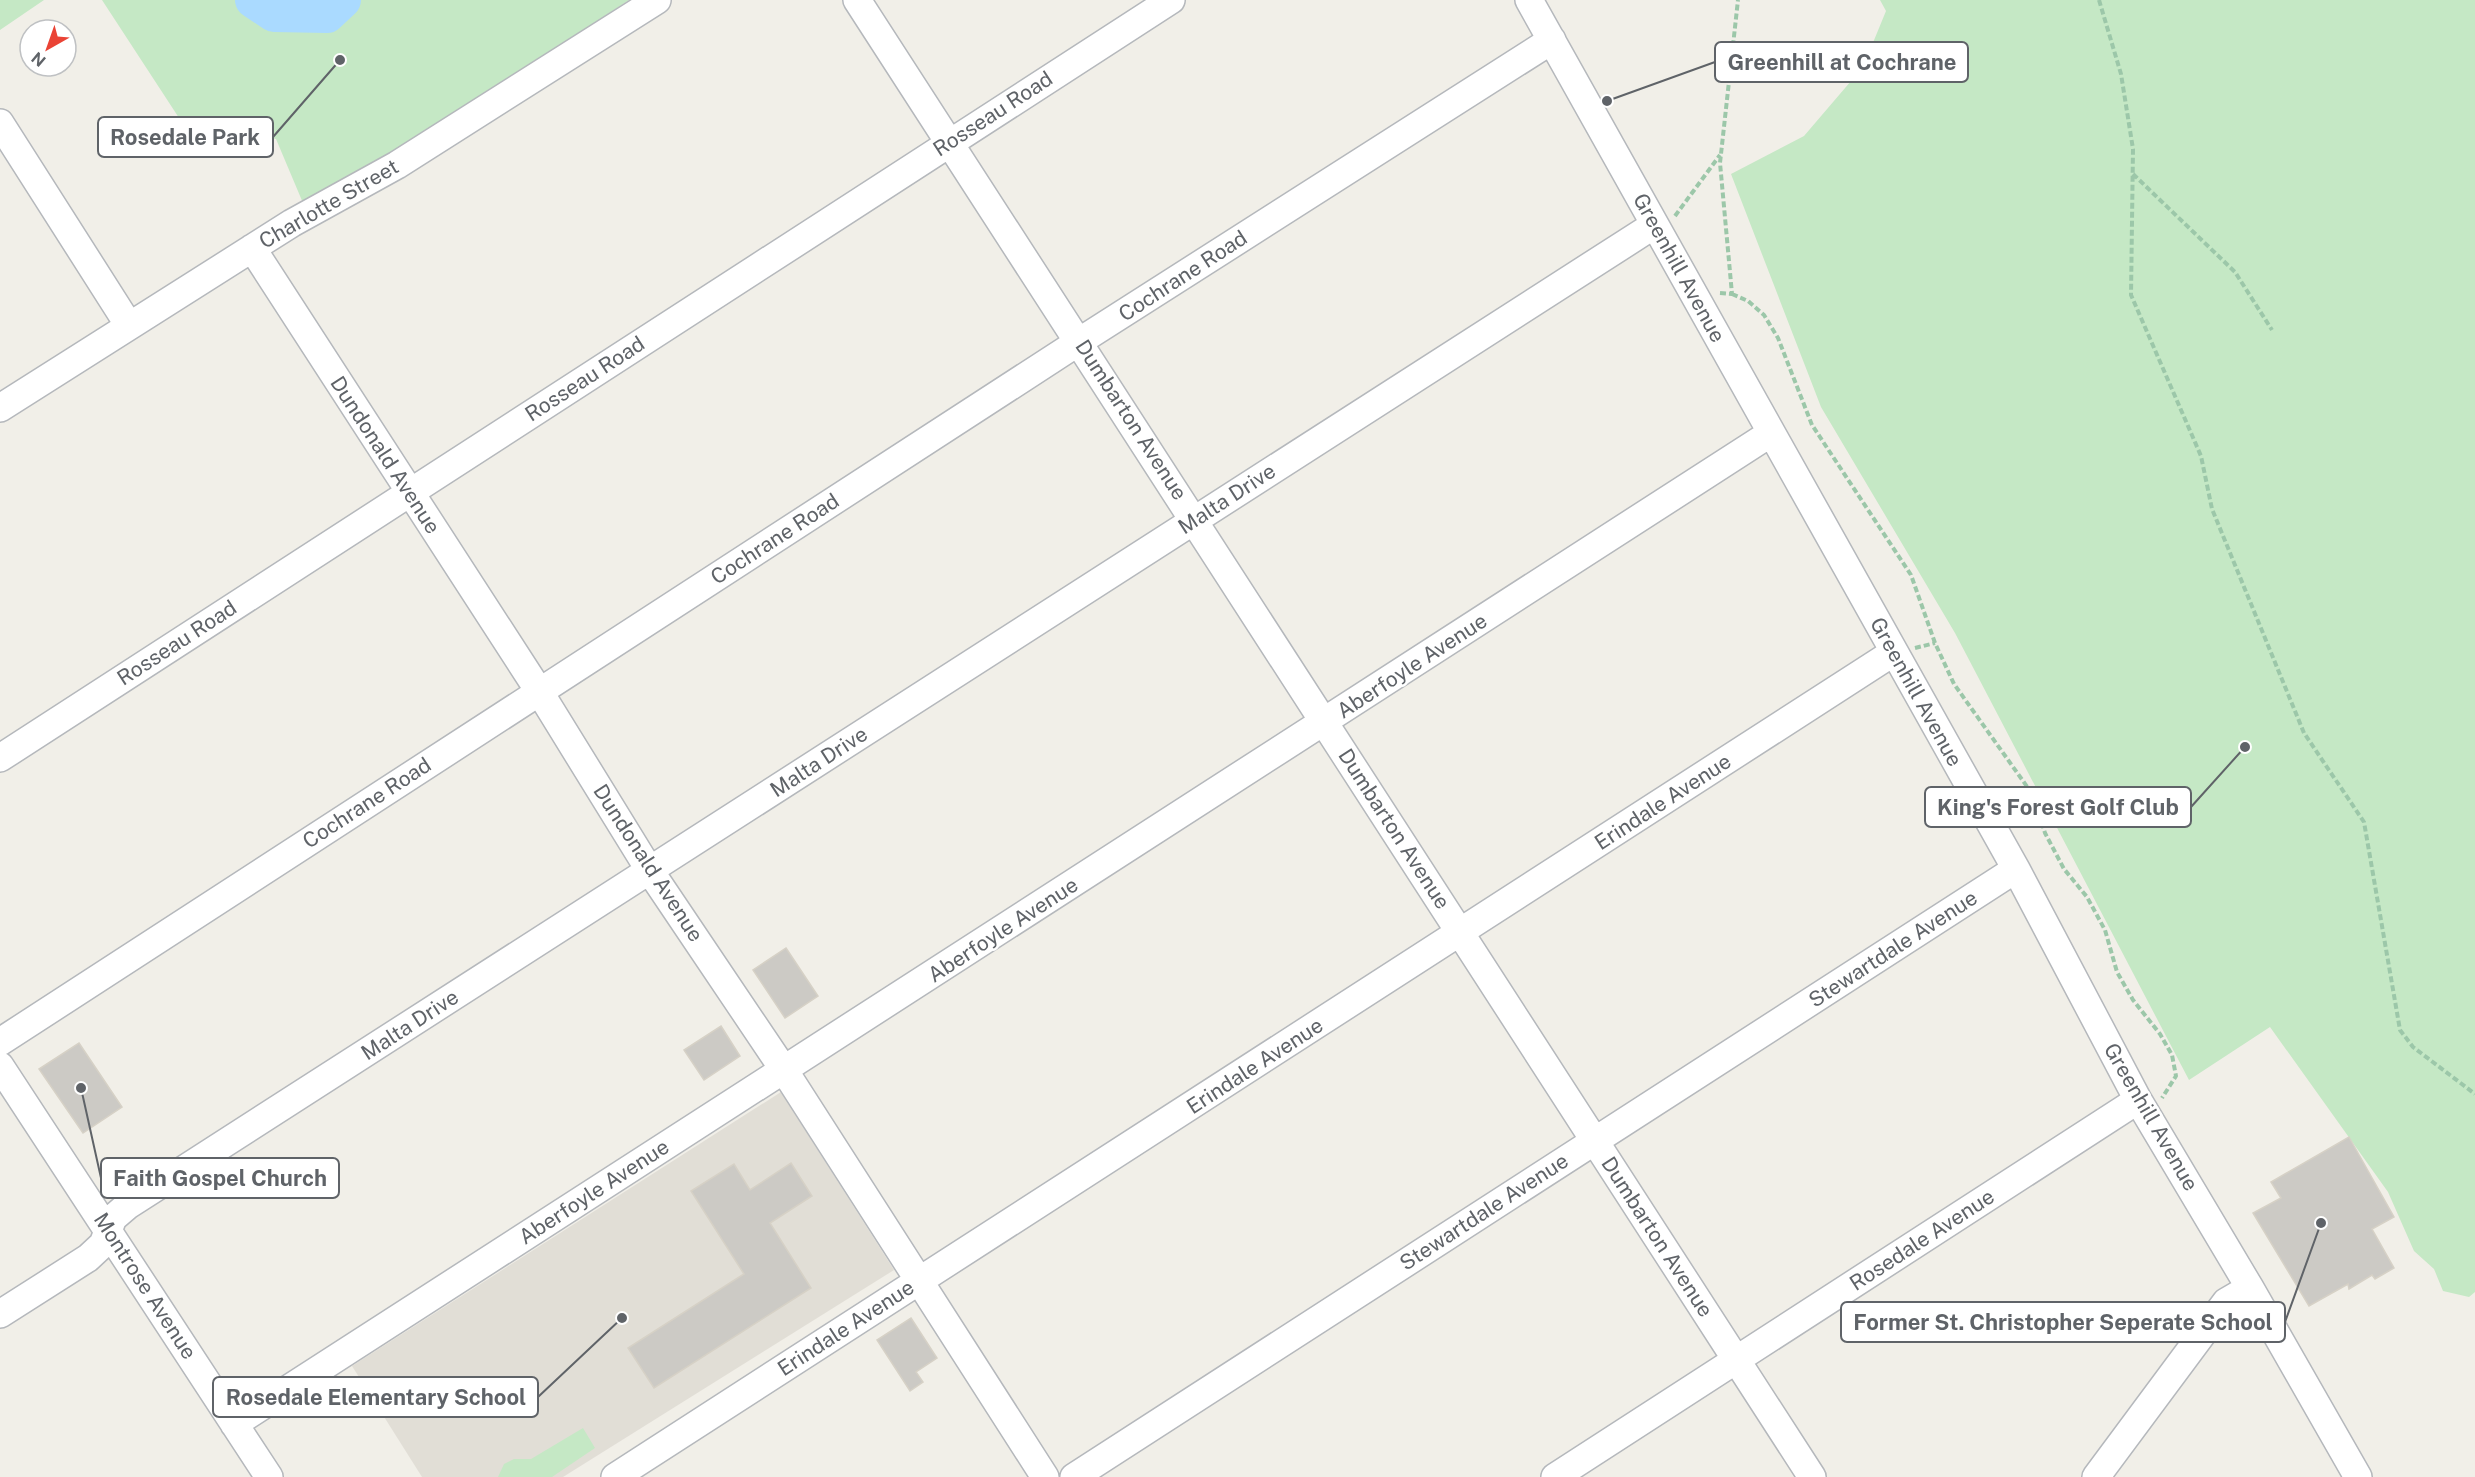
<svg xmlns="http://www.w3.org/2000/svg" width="2475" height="1477" viewBox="0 0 2475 1477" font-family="'Public Sans',sans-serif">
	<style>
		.education { fill: #e1ded6 }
		.green { fill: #c5e8c5 }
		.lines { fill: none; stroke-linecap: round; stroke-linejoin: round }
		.river { stroke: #aadaff; stroke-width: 36 }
		.building { fill: #cccac5; stroke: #d6d1c6; stroke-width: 1.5 }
		.minor-casing { stroke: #b5b8bc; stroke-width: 30 }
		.path { stroke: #9cc7a9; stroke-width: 4; stroke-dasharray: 6 3; stroke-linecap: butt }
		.minor { stroke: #fff; stroke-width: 27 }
		.labels { text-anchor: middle; stroke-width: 5; stroke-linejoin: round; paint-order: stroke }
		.street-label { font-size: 21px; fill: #5f6368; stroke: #fff }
		.leader { fill: none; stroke: #5f6368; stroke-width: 2 }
		.callout-dot { fill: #5f6368; stroke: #fff; stroke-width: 2 }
		.callout { fill: #fff; stroke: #5f6368; stroke-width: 2 }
		.callout-label { font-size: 22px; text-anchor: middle; font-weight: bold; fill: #5f6368 }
	</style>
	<rect width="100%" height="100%" fill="#f1efe8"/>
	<path class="education" d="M781 1092 894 1270 563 1477H422L352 1366Z"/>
	<path class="green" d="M0 0H44L0 30Z
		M102 0H629L378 166 303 203 276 139 181 121Z
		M1880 0H2475V1292L2469 1297 2443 1291 2434 1269 2414 1251 2388 1192 2270 1027 2189 1080 1955 633 1821 407 1731 174 1804 136 1863 67 1886 11Z
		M583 1428 595 1448 552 1477H498L504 1464 514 1459H531Z"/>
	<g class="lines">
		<path class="river" d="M253 0 274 14 327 15 343 0"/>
	</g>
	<path class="building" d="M786 948 818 996 785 1018 753 970Z
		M721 1026 740 1056 704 1080 684 1050Z
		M79 1043 122 1107 83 1133 39 1069Z
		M2349 1137 2394 1217 2372 1229 2394 1268 2375 1279 2372 1275 2349 1289 2348 1284 2309 1306 2253 1213 2281 1198 2271 1182Z
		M791 1163 812 1196 770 1223 811 1288 654 1388 628 1348 744 1274 691 1191 734 1164 750 1190Z
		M911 1318 937 1358 916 1372 923 1382 910 1391 877 1340Z"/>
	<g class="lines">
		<defs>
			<path id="minor" d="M857 0 1812 1477
				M1529 0 2016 869 2138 1100 2250 1288 2358 1477
				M0 123 128 324
				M252 248 539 691 650 871 784 1070 1045 1477
				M0 408 292 223 397 165 657 0
				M0 758 1171 0
				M0 1042 1080 341 1552 40
				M0 1066 269 1477
				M0 1314 88 1258 103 1244 113 1218 127 1206 1654 225
				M234 1424 1771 433
				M615 1477 1894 652
				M1074 1477 2016 869
				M1555 1477 2138 1100
				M2096 1477 2226 1302 2250 1288"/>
		</defs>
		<use href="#minor" class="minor-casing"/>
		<path class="path" d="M2099 0 2121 74 2133 149 2131 295 2201 456 2212 509 2304 733 2364 822 2400 1030 2413 1047 2475 1094
			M2133 174 2235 272 2272 330
			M1675 216 1720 155
			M1720 293 1732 294 1720 163 1738 0
			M1732 294 1748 301 1764 315 1778 338 1812 425 1911 575 1935 643 1954 684 2033 795 2045 833 2064 869 2087 897 2105 930 2117 972 2133 1000 2160 1034 2172 1055 2176 1076 2162 1098
			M1915 648 1935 643"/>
		<use href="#minor" class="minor"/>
	</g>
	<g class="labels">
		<g class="street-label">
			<text transform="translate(993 114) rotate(-33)" y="7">Rosseau Road</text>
			<text transform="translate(329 204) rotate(-30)" y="7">Charlotte Street</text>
			<text transform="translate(1679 268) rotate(61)" y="7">Greenhill Avenue</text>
			<text transform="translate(1183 276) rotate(-33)" y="7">Cochrane Road</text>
			<text transform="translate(585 379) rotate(-33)" y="7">Rosseau Road</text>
			<text transform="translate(1131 420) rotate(57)" y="7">Dumbarton Avenue</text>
			<text transform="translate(385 455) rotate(57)" y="7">Dundonald Avenue</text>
			<text transform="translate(1227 499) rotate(-33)" y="7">Malta Drive</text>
			<text transform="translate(775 539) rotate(-33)" y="7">Cochrane Road</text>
			<text transform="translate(177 643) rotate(-33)" y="7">Rosseau Road</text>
			<text transform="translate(1412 666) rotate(-33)" y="7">Aberfoyle Avenue</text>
			<text transform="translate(1916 692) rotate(61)" y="7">Greenhill Avenue</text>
			<text transform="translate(819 762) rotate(-33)" y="7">Malta Drive</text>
			<text transform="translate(1663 802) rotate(-33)" y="7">Erindale Avenue</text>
			<text transform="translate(367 803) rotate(-33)" y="7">Cochrane Road</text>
			<text transform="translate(1394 829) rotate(57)" y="7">Dumbarton Avenue</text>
			<text transform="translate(648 863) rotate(57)" y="7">Dundonald Avenue</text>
			<text transform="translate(1003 930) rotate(-33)" y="7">Aberfoyle Avenue</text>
			<text transform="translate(1893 949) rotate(-33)" y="7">Stewartdale Avenue</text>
			<text transform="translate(410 1025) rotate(-33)" y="7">Malta Drive</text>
			<text transform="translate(1255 1066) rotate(-33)" y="7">Erindale Avenue</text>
			<text transform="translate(2151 1117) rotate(60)" y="7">Greenhill Avenue</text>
			<text transform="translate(594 1192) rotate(-33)" y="7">Aberfoyle Avenue</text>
			<text transform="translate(1484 1212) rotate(-33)" y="7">Stewartdale Avenue</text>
			<text transform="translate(1657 1237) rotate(57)" y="7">Dumbarton Avenue</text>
			<text transform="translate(1922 1240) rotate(-33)" y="7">Rosedale Avenue</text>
			<text transform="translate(145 1286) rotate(57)" y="7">Montrose Avenue</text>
			<text transform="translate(846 1328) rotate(-33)" y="7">Erindale Avenue</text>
		</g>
	</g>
	<path class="leader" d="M1607 101L1715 62M340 60L273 137M2245 747L2191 807M81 1088L101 1178M2321 1223L2285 1322M622 1318L538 1397"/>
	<g class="callout-dot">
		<circle cx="1607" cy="101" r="6"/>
		<circle cx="340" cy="60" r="6"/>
		<circle cx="2245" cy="747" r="6"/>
		<circle cx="81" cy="1088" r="6"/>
		<circle cx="2321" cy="1223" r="6"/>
		<circle cx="622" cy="1318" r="6"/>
	</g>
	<g class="callout">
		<rect x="1715" y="42" width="253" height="40" rx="6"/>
		<rect x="98" y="117" width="175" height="40" rx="6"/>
		<rect x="1925" y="787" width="266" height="40" rx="6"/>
		<rect x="101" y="1158" width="238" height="40" rx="6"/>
		<rect x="1841" y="1302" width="444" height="40" rx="6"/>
		<rect x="213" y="1377" width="325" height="40" rx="6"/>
	</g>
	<g class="callout-label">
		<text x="1842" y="70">Greenhill at Cochrane</text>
		<text x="185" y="145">Rosedale Park</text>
		<text x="2058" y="815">King's Forest Golf Club</text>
		<text x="220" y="1186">Faith Gospel Church</text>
		<text x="2063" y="1330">Former St. Christopher Seperate School</text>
		<text x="376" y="1405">Rosedale Elementary School</text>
	</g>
	<g transform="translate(48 48) rotate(220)"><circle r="28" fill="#ffffff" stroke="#bfc1c3" stroke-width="1.5"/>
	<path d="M0-4.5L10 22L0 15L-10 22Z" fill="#ea4335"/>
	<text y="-9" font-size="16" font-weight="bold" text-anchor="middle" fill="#5f6368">N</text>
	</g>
</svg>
